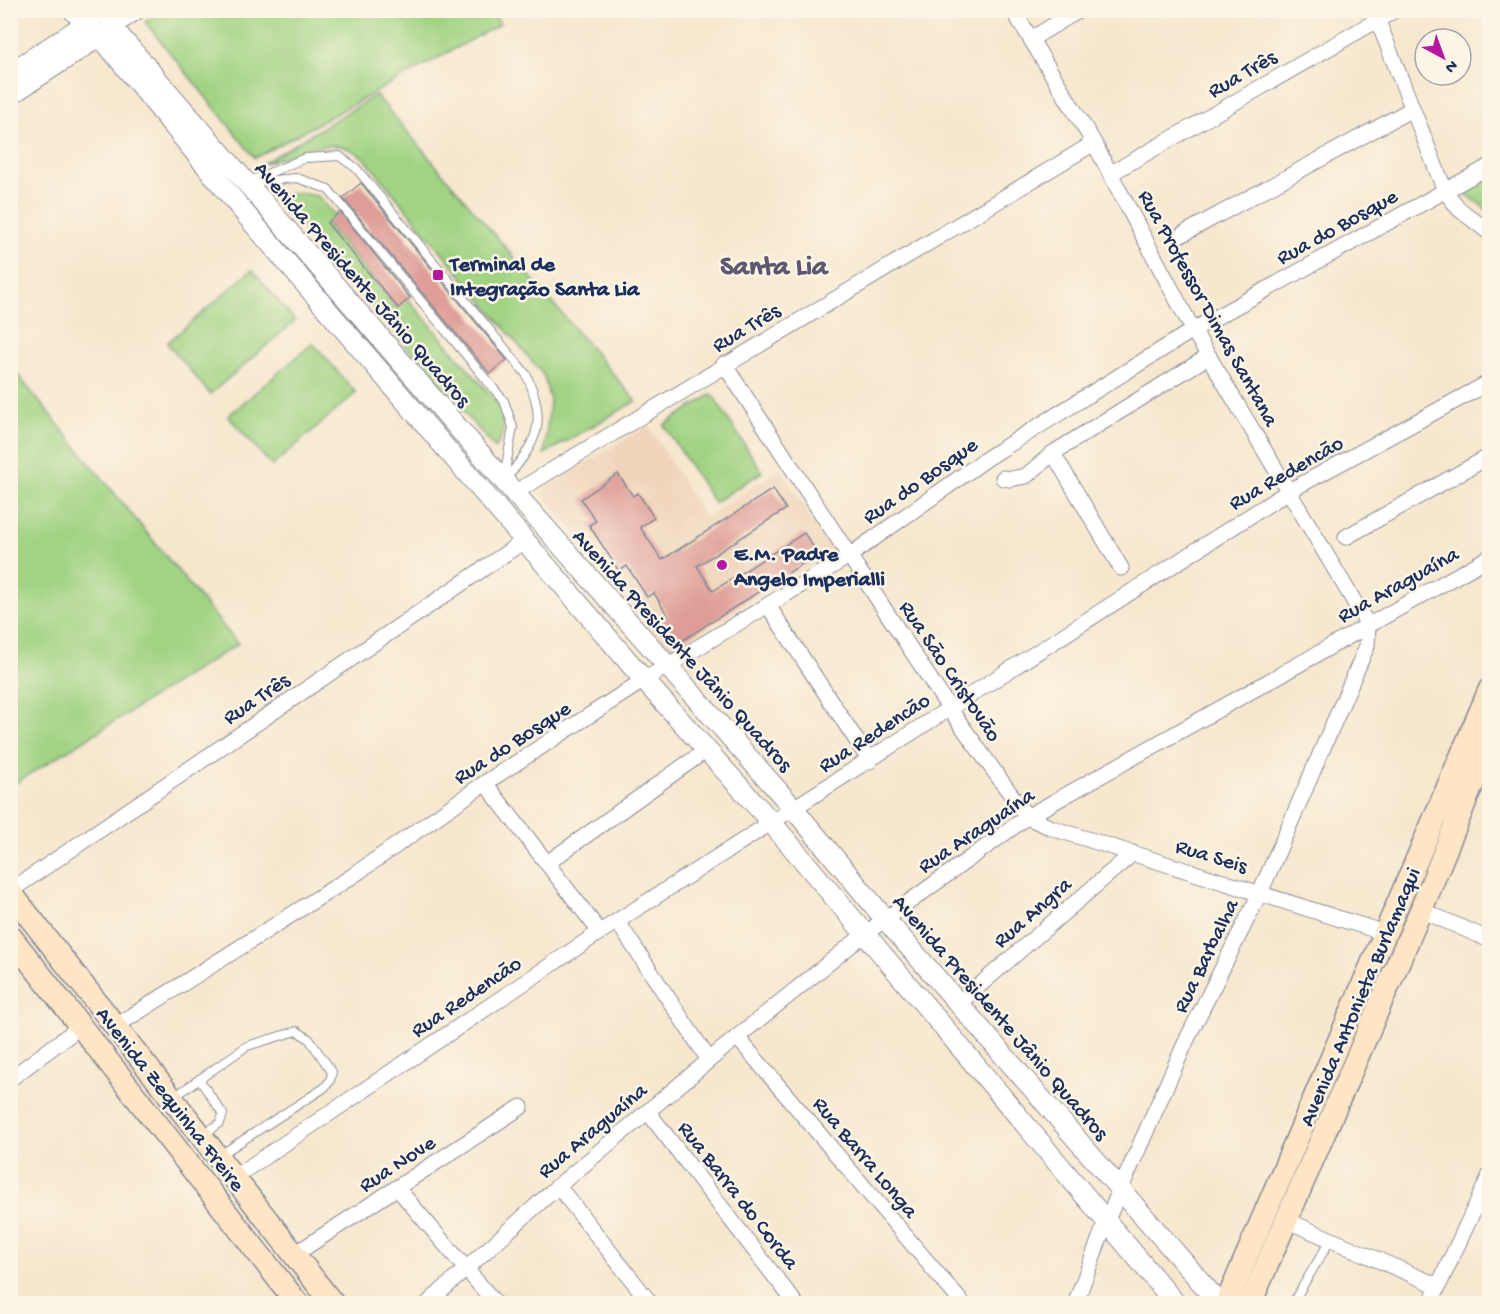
<svg xmlns="http://www.w3.org/2000/svg" width="1500" height="1314" viewBox="0 0 1500 1314" font-family="'Gochi Hand',sans-serif">
	<style>
		.built { fill: #f0d5bc }
		.green { fill: #a1d383; stroke: #5e8170; stroke-width: 1.5 }
		.building { fill: #de9d97 }
		.lines { fill: none; stroke-linecap: round; stroke-linejoin: round }
		.service-casing { stroke: #898b96; stroke-width: 10 }
		.minor-casing { stroke: #898b96; stroke-width: 17 }
		.tertiary-casing { stroke: #898b96; stroke-width: 22 }
		.secondary-casing { stroke: #898b96; stroke-width: 25 }
		.service { stroke: #fff; stroke-width: 8 }
		.minor { stroke: #fff; stroke-width: 15 }
		.tertiary { stroke: #fff; stroke-width: 20 }
		.secondary { stroke: #fde5c5; stroke-width: 22 }
		.poi-dot { fill: #b5179e; stroke: #fcf5e5; stroke-width: 2 }
		.labels { text-anchor: middle; stroke-width: 5; stroke-linejoin: round; paint-order: stroke }
		.street-label { font-size: 22px; fill: #1b2f5e; stroke: #fcf5e5 }
		.poi-label { font-size: 22px; font-weight: bold; fill: #1b2f5e; stroke: #fcf5e5; text-anchor: start }
		.district-label { font-size: 28px; font-weight: bold; fill: #5f5672; stroke: #fcf5e5 }
	</style>
	<rect width="100%" height="100%" fill="#fcf5e5"/>
	<filter id="ink" filterUnits="userSpaceOnUse"><feTurbulence type="fractalNoise" baseFrequency=".0167" numOctaves="2"/><feDisplacementMap in="SourceGraphic" scale="12" xChannelSelector="R" yChannelSelector="G"/><feConvolveMatrix kernelMatrix="1 2 1 2 8 2 1 2 1" color-interpolation-filters="sRGB"/></filter>
	<filter id="wash" filterUnits="userSpaceOnUse"><feTurbulence type="fractalNoise" baseFrequency=".008" numOctaves="4" result="noise"/><feDisplacementMap in="SourceGraphic" scale="24" xChannelSelector="R" yChannelSelector="G"/><feGaussianBlur stdDeviation="1.35" result="paint"/><feColorMatrix in="noise" values="0 0 0 0 0 0 0 0 0 0 0 0 0 0 0 0 0 1.4 0 .05"/><feComposite in="paint" operator="in"/></filter>
	<g filter="url(#wash)">
		<rect width="100%" height="100%" fill="#f7e7ce"/>
		<path class="built" d="M648 425 705 518 780 469 832 551 670 651 614 578 539 491Z"/>
		<path class="green" d="M162 10H492L500 24 255 158 145 22Z
			M376 95 636 401 544 454 550 401 544 376 365 159C333 130 297 155 262 164Z
			M1489 175V211L1459 189Z
			M298 193 318 196 336 216 327 224 397 308 408 299 497 402C507 416 505 435 495 448L275 195Z
			M252 270 295 321 210 394 167 343Z
			M313 343 356 393 272 466 228 416Z
			M11 367 238 644 11 786H10Z
			M712 394 762 472 714 503 664 425Z"/>
		<g id="blocks">
			<path class="building" d="M361 183 507 360 490 374 343 198Z
				M340 212 410 298 398 308 327 223Z
				M618 474 633 496 638 493 654 518 640 527 662 560 773 489 786 509 697 566 713 591 804 533 818 554 677 644 662 620 668 616 654 593 647 597 627 566 619 571 589 525 596 521 581 499Z"/>
		</g>
	</g>
	<g filter="url(#ink)">
		<use href="#blocks" fill-opacity="0" stroke="#898b96" stroke-width="1.5"/>
		<g class="lines">
			<defs>
				<path id="service" d="M248 182 305 158 339 156 356 168 526 374C548 423 538 441 505 480
					M252 182 297 178 328 189 504 401 513 427 504 477
					M199 1079 223 1114 220 1123 203 1135
					M174 1097 247 1046 297 1031 309 1039 332 1072 330 1081 324 1088 220 1155
					M1292 1304 1331 1239"/>
				<path id="minor" d="M1013 10 1094 143 1193 330 1368 625 1367 646 1260 893 1187 1039 1144 1136 1106 1222 1075 1304
					M1374 11 1445 191 1459 209 1490 233
					M1031 39 1079 10
					M1110 174 1395 10
					M1183 234 1412 109
					M724 364 949 708 1027 817 1052 828 1385 933
					M1053 453 1121 568
					M1003 478 1010 479 1026 476 1053 453 1209 356
					M514 493 1094 143
					M1346 537 1490 456
					M769 607 870 761
					M485 783 600 932
					M547 863 705 751
					M10 891 524 541
					M1421 910 1490 940
					M617 921 709 1060
					M959 1003 1133 853
					M116 1026 351 877 485 783 644 680 849 556 989 457 1193 330 1490 166
					M737 1037 963 1304
					M10 1079 81 1026
					M648 1112 796 1304
					M233 1178 600 932 1289 491 1490 382
					M558 1186 651 1304
					M398 1189 496 1304
					M1288 1221 1436 1285
					M295 1254 521 1107
					M427 1304 558 1186 737 1037 866 933 1027 817 1490 557
					M1430 1304 1490 1175"/>
				<path id="tertiary" d="M135 10 111 26 504 481 794 809 885 919 1220 1304
					M102 12 108 15 112 23 110 29 100 36 86 24 95 13Z
					M10 73 86 24 73 10
					M10 95 100 36 247 216 644 680 771 822 1176 1304"/>
				<path id="secondary" d="M10 892 333 1304
					M10 936 298 1304
					M1226 1304 1490 689
					M1250 1304 1421 910 1490 741"/>
			</defs>
			<use href="#service" class="service-casing"/>
			<use href="#minor" class="minor-casing"/>
			<use href="#tertiary" class="tertiary-casing"/>
			<use href="#secondary" class="secondary-casing"/>
			<use href="#service" class="service"/>
			<use href="#minor" class="minor"/>
			<use href="#tertiary" class="tertiary"/>
			<use href="#secondary" class="secondary"/>
		</g>
	</g>
	<g class="poi-dot">
		<rect x="432" y="269" width="12" height="12" rx="3"/>
		<circle cx="722" cy="565" r="6"/>
	</g>
	<g class="labels">
		<g class="street-label">
			<text transform="translate(1241 72) rotate(-30)" y="8">Rua Três</text>
			<text transform="translate(1336 225) rotate(-29)" y="8">Rua do Bosque</text>
			<text transform="translate(364 283) rotate(49)" y="8">Avenida Presidente Jânio Quadros</text>
			<text transform="translate(1210 307) rotate(61)" y="8">Rua Professor Dimas Santana</text>
			<text transform="translate(745 326) rotate(-31)" y="8">Rua Três</text>
			<text transform="translate(1285 471) rotate(-30)" y="8">Rua Redencão</text>
			<text transform="translate(919 479) rotate(-35)" y="8">Rua do Bosque</text>
			<text transform="translate(1397 583) rotate(-29)" y="8">Rua Araguaína</text>
			<text transform="translate(684 649) rotate(48)" y="8">Avenida Presidente Jânio Quadros</text>
			<text transform="translate(952 670) rotate(56)" y="8">Rua São Cristovão</text>
			<text transform="translate(255 697) rotate(-34)" y="8">Rua Três</text>
			<text transform="translate(873 731) rotate(-33)" y="8">Rua Redencão</text>
			<text transform="translate(511 741) rotate(-33)" y="8">Rua do Bosque</text>
			<text transform="translate(975 829) rotate(-34)" y="8">Rua Araguaína</text>
			<text transform="translate(1212 854) rotate(17)" y="8">Rua Seis</text>
			<text transform="translate(1031 911) rotate(-41)" y="8">Rua Angra</text>
			<text transform="translate(1204 955) rotate(-64)" y="8">Rua Barbalha</text>
			<text transform="translate(465 995) rotate(-34)" y="8">Rua Redencão</text>
			<text transform="translate(1358 996) rotate(-67)" y="8">Avenida Antonieta Burlamaqui</text>
			<text transform="translate(1002 1016) rotate(49)" y="8">Avenida Presidente Jânio Quadros</text>
			<text transform="translate(172 1098) rotate(52)" y="8">Avenida Zequinha Freire</text>
			<text transform="translate(591 1129) rotate(-40)" y="8">Rua Araguaína</text>
			<text transform="translate(867 1156) rotate(50)" y="8">Rua Barra Longa</text>
			<text transform="translate(396 1162) rotate(-33)" y="8">Rua Nove</text>
			<text transform="translate(740 1194) rotate(52)" y="8">Rua Barra do Corda</text>
		</g>
		<g class="poi-label">
			<text x="450" y="270">Terminal de<tspan x="450" dy="25">Integração Santa Lia</tspan></text>
			<text x="734" y="560">E.M. Padre<tspan x="734" dy="25">Angelo Imperialli</tspan></text>
		</g>
		<g class="district-label">
			<text x="774" y="274">Santa Lia</text>
		</g>
	</g>
	<rect width="1500" height="1314" fill="none" stroke="#fcf5e5" stroke-width="36"/>
	<g transform="translate(1443 57) rotate(139)"><circle r="28" fill="#fcf5e5" stroke="#a2a6af" stroke-width="1.5"/>
	<path d="M0-4.5L10 22L0 15L-10 22Z" fill="#b5179e"/>
	<text y="-9" font-size="16" font-weight="bold" text-anchor="middle" fill="#1b2f5e">N</text>
	</g>
</svg>
